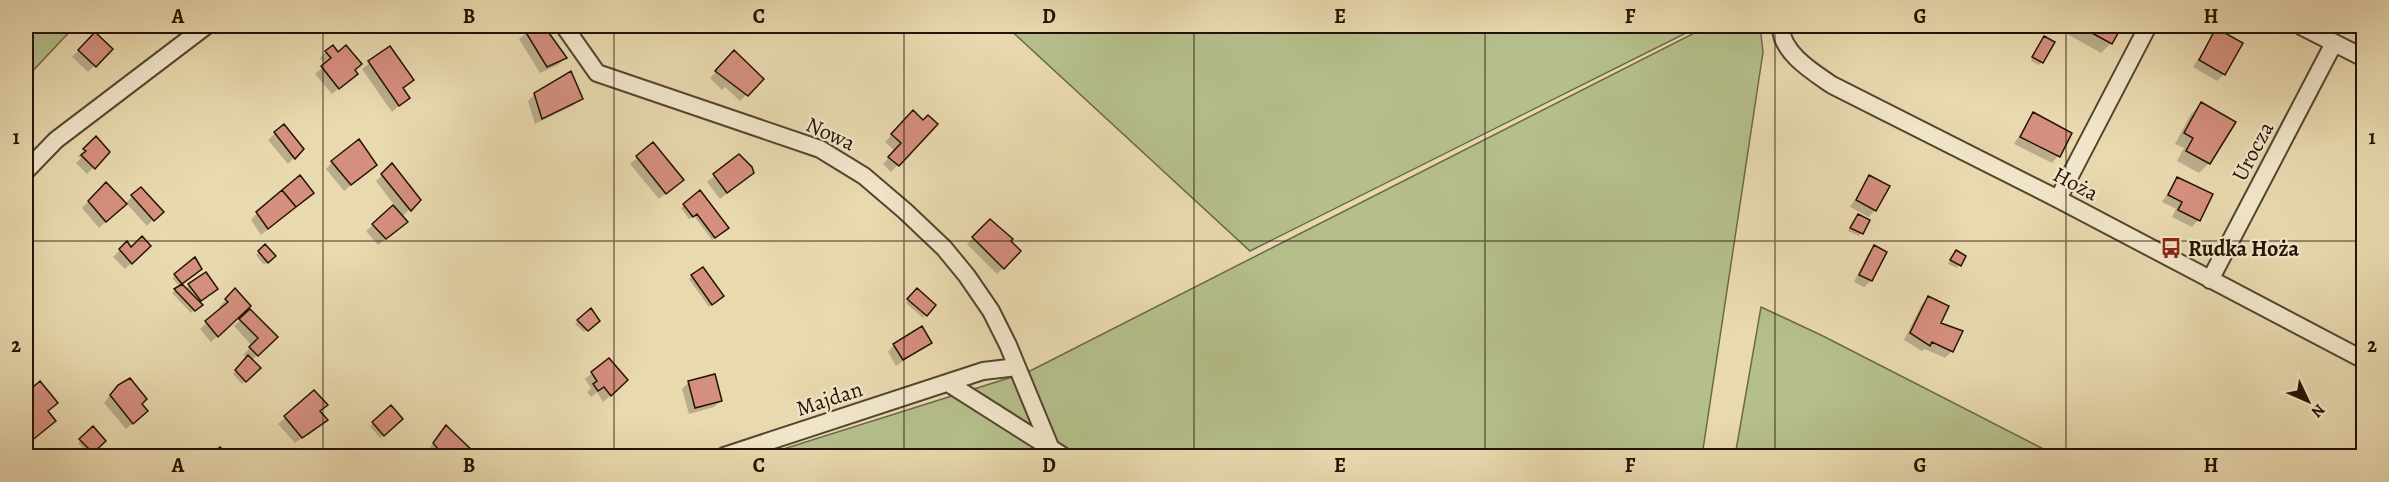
<svg xmlns="http://www.w3.org/2000/svg" width="2389" height="482" viewBox="0 0 2389 482" font-family="Alegreya,serif">
	<style>
		.green { fill: #b5bf8c; stroke: #6c6948; stroke-width: 1.5 }
		.shadow { fill: #0003 }
		.building { fill: #d58f7e; stroke: #231303; stroke-width: 1.5 }
		.lines { fill: none; stroke-linecap: round; stroke-linejoin: round }
		.street-casing { stroke: #54442e; stroke-width: 20 }
		.street { stroke: #f1e6cb; stroke-width: 16 }
		.rail { stroke: #231303; stroke-width: 4.5; stroke-dasharray: 10 10; stroke-linecap: butt }
		.grid { fill: none; stroke: #231303; stroke-width: 1.5; stroke-opacity: 0.55 }
		.labels { text-anchor: middle; stroke-width: 4.5; stroke-linejoin: round; paint-order: stroke }
		.street-label { font-size: 22px; fill: #231303; stroke: #f1e6cb }
		.poi-label { font-size: 22px; font-weight: bold; fill: #231303; stroke: #f1e6cb; text-anchor: start }
		.neatline { fill: none; stroke: #231303; stroke-width: 2 }
		.grid-label { font-size: 20px; text-anchor: middle; font-weight: bold; fill: #231303 }
	</style>
	<rect width="100%" height="100%" fill="#e9d9af"/>
	<filter id="stains"><feTurbulence type="fractalNoise" baseFrequency=".00333" numOctaves="4"/><feColorMatrix values="0 0 0 0 .2 0 0 0 0 .09 0 0 0 0 .02 0 0 0 .5 -.17"/></filter>
	<radialGradient id="worn" r=".72"><stop offset=".6" stop-color="#630" stop-opacity="0"/><stop offset="1" stop-color="#630" stop-opacity=".3"/></radialGradient>
	<path class="green" d="M26 26H75L26 78Z
		M1006 26H1700L1250 251Z
		M1708 26H1760L1763 52 1702 456H761L1028 372Z
		M1761 307 1823 336 2057 456H1735Z"/>
	<path class="shadow" d="M535 26H542L565 58 558 65 540 73 519 39Z
		M2053 26H2121L2111 43 2101 53Z
		M2217 30 2224 74 2217 81 2193 67Z
		M95 34 111 49 88 72 72 57Z
		M2041 41 2042 62 2039 65 2031 61Z
		M390 48 412 80 402 89 408 98 392 112 362 69Z
		M326 52 356 74 332 94 315 74 325 65 320 58Z
		M734 52 762 79 740 101 725 87 722 90 710 78Z
		M535 94 581 98 574 105 535 124 528 101Z
		M2201 104 2209 163 2199 173 2177 161 2184 148 2175 144 2191 114Z
		M913 112 923 122 936 124 891 172 883 164 895 151 885 142Z
		M2033 114 2070 133 2058 156 2052 163 2014 144Z
		M283 126 302 149 288 164 268 140Z
		M96 138 108 152 87 174 76 163 81 158 78 156Z
		M653 144 675 186 659 199 630 164Z
		M739 156 752 173 720 199 707 182Z
		M332 162 368 171 344 191 326 169Z
		M392 166 419 200 402 217 400 228 378 245 366 231 395 206 376 181Z
		M1869 177 1875 210 1869 217 1850 207Z
		M2177 178 2198 220 2192 227 2172 217 2176 209 2162 202Z
		M106 184 125 204 133 196 161 211 147 226 126 203 99 228 82 208Z
		M700 192 724 231 712 240 694 216 689 219 681 208Z
		M306 199 261 235 251 220 257 213Z
		M1858 216 1868 221 1859 236 1848 231Z
		M990 221 1019 251 997 274 967 244Z
		M126 244 131 249 149 246 125 269 113 257Z
		M265 246 274 256 264 265 256 255Z
		M1875 247 1885 252 1871 281 1864 287 1854 282 1868 254Z
		M1953 255 1964 256 1957 268 1948 264Z
		M195 260 197 272 180 284 185 289 189 285 213 292 198 303 201 305 191 313 172 293 180 287 172 278Z
		M702 269 719 299 709 307 689 279Z
		M235 290 249 306 211 342 200 329 222 309 219 307Z
		M917 290 934 305 923 318 906 303Z
		M1929 297 1939 323 1961 332 1951 352 1945 358 1925 349 1922 351 1904 340 1922 304Z
		M590 310 595 324 584 332 575 324Z
		M250 311 276 337 252 360 259 368 242 384 233 374 247 358 243 355 252 346 234 326Z
		M930 343 896 366 888 352 894 345Z
		M592 373 617 388 618 389 603 402 597 392 591 397 587 392 591 388 585 379Z
		M689 382 721 400 714 407 689 414 682 389Z
		M39 383 56 403 47 412 54 421 26 446V395Z
		M314 392 319 412 326 420 308 436 306 435 295 443 278 424Z
		M111 394 139 418 126 429 104 403Z
		M391 407 401 419 380 438 370 426Z
		M446 428 476 456H432L427 451Z
		M93 429 104 441 89 455 78 443Z"/>
	<path class="building" d="M533 26H544L567 58 547 67 525 31Z
		M2079 26H2122L2112 44Z
		M2216 28 2243 43 2225 75 2199 60Z
		M95 32 113 49 96 67 78 50Z
		M2044 36 2055 42 2043 63 2032 57Z
		M333 45 338 52 346 45 362 64 355 70 358 74 339 89 321 66 331 58 325 51Z
		M390 46 414 80 403 88 410 98 399 106 368 61Z
		M734 50 764 79 748 96 715 71Z
		M571 71 583 99 542 119 534 93Z
		M2201 102 2236 122 2210 164 2186 151 2193 138 2184 133Z
		M913 110 923 120 928 115 938 124 899 166 888 157 901 143 891 134Z
		M2033 112 2072 133 2060 157 2020 137Z
		M284 124 304 149 295 159 274 132Z
		M96 136 110 152 95 169 81 155 86 151 83 149Z
		M359 139 377 165 351 185 331 161Z
		M653 142 684 180 666 194 636 156Z
		M739 154 752 167 754 173 727 193 713 174Z
		M392 163 421 200 411 211 381 174Z
		M300 175 314 193 296 207 282 190Z
		M1869 175 1890 186 1876 211 1856 200Z
		M2177 177 2213 194 2200 221 2178 210 2182 202 2168 195Z
		M106 182 127 204 106 222 88 201Z
		M141 187 164 212 154 221 131 195Z
		M282 190 296 207 268 229 256 212Z
		M700 190 729 228 715 238 697 214 693 217 683 204Z
		M393 205 408 222 386 239 372 224Z
		M1858 214 1870 220 1863 234 1850 228Z
		M990 219 1013 239 1011 241 1021 251 1004 269 972 237Z
		M142 236 151 246 132 264 119 249 127 241 131 247Z
		M265 244 276 256 268 263 258 251Z
		M1874 245 1887 252 1872 281 1859 275Z
		M1956 250 1966 256 1961 266 1950 260Z
		M195 257 202 269 182 284 174 274Z
		M703 267 724 296 712 305 691 275Z
		M206 272 218 289 201 301 188 284Z
		M182 284 203 305 195 311 174 289Z
		M235 288 251 306 218 337 205 321 228 302 225 299Z
		M917 288 936 305 927 316 907 299Z
		M1928 296 1949 306 1941 323 1963 331 1953 352 1932 342 1930 346 1910 333Z
		M591 308 600 321 588 331 577 320Z
		M250 309 278 337 258 356 249 347 258 338 239 319Z
		M922 326 932 343 903 360 893 344Z
		M248 355 261 368 246 382 235 370Z
		M609 358 628 380 611 396 604 387 598 391 593 384 597 381 591 372Z
		M715 374 722 401 695 408 688 381Z
		M130 378 147 399 142 404 148 411 133 424 110 395 118 385Z
		M40 381 58 403 48 411 56 421 30 442 26 436V393Z
		M314 390 328 405 320 411 328 420 302 438 284 416Z
		M391 405 403 419 384 436 372 422Z
		M446 425 454 433 478 456H444L433 443Z
		M93 426 106 441 93 453 79 439Z
		M220 447 228 456H209Z"/>
	<g class="lines">
		<defs>
			<path id="street" d="M564 26 597 73 820 149 864 176 905 211 944 248 967 276 991 311 1008 345 1051 449
				M1781 26C1780 52 1813 72 1832 85L2058 199 2364 360
				M2301 26 2364 58
				M26 171 56 140 206 26
				M2058 199 2148 26
				M2210 280 2334 43
				M948 383 1063 456
				M724 456 983 371 1017 367"/>
		</defs>
		<use href="#street" class="street-casing"/>
		<use href="#street" class="street"/>
		<path class="rail" d="M26 27 27 26
			M26 43 43 26"/>
	</g>
	<path class="grid" d="M323 26V456M614 26V456M904 26V456M1194 26V456M1485 26V456M1775 26V456M2066 26V456M26 241H2364"/>
	<defs>
		<symbol id="bus-bare" viewBox="-9 -9 18 18"><path d="M-5-6H5V4H4V6H2V4H-2V6H-4V4H-5ZM-3.5-4V0h7V-4ZM-3.5 1.2v1.5H-2V1.2ZM2 1.2v1.5H3.5V1.2Z" fill="#8f2418" stroke="#f1e6cb" stroke-width="2.5" paint-order="stroke"/></symbol>
	</defs>
	<g fill-rule="evenodd">
		<use href="#bus-bare" x="2156" y="233" width="30" height="30"/>
	</g>
	<g class="labels">
		<g class="street-label">
			<text transform="translate(831 133) rotate(25)" y="8">Nowa</text>
			<text transform="translate(2252 151) rotate(-62)" y="8">Urocza</text>
			<text transform="translate(2076 183) rotate(28)" y="8">Hoża</text>
			<text transform="translate(829 398) rotate(-18)" y="8">Majdan</text>
		</g>
		<g class="poi-label">
			<text x="2188" y="256">Rudka Hoża</text>
		</g>
	</g>
	<rect width="2389" height="482" fill="none" stroke="#e9d9af" stroke-width="66"/>
	<g transform="translate(2308 401) rotate(134)" stroke="#f1e6cb" stroke-width="4.5" paint-order="stroke">
	<path d="M0-4.5L10 22L0 15L-10 22Z" fill="#231303"/>
	<text y="-9" font-size="16" font-weight="bold" text-anchor="middle" fill="#231303">N</text>
	</g>
	<rect x="33" y="33" width="2323" height="416" class="neatline"/>
	<g class="grid-label">
		<text x="178" y="23">A</text>
		<text x="469" y="23">B</text>
		<text x="759" y="23">C</text>
		<text x="1049" y="23">D</text>
		<text x="1340" y="23">E</text>
		<text x="1630" y="23">F</text>
		<text x="1920" y="23">G</text>
		<text x="2211" y="23">H</text>
		<text x="16" y="144">1</text>
		<text x="2372" y="144">1</text>
		<text x="16" y="352">2</text>
		<text x="2372" y="352">2</text>
		<text x="178" y="472">A</text>
		<text x="469" y="472">B</text>
		<text x="759" y="472">C</text>
		<text x="1049" y="472">D</text>
		<text x="1340" y="472">E</text>
		<text x="1630" y="472">F</text>
		<text x="1920" y="472">G</text>
		<text x="2211" y="472">H</text>
	</g>
	<rect width="100%" height="100%" filter="url(#stains)"/>
	<rect width="100%" height="100%" fill="url(#worn)"/>
</svg>
